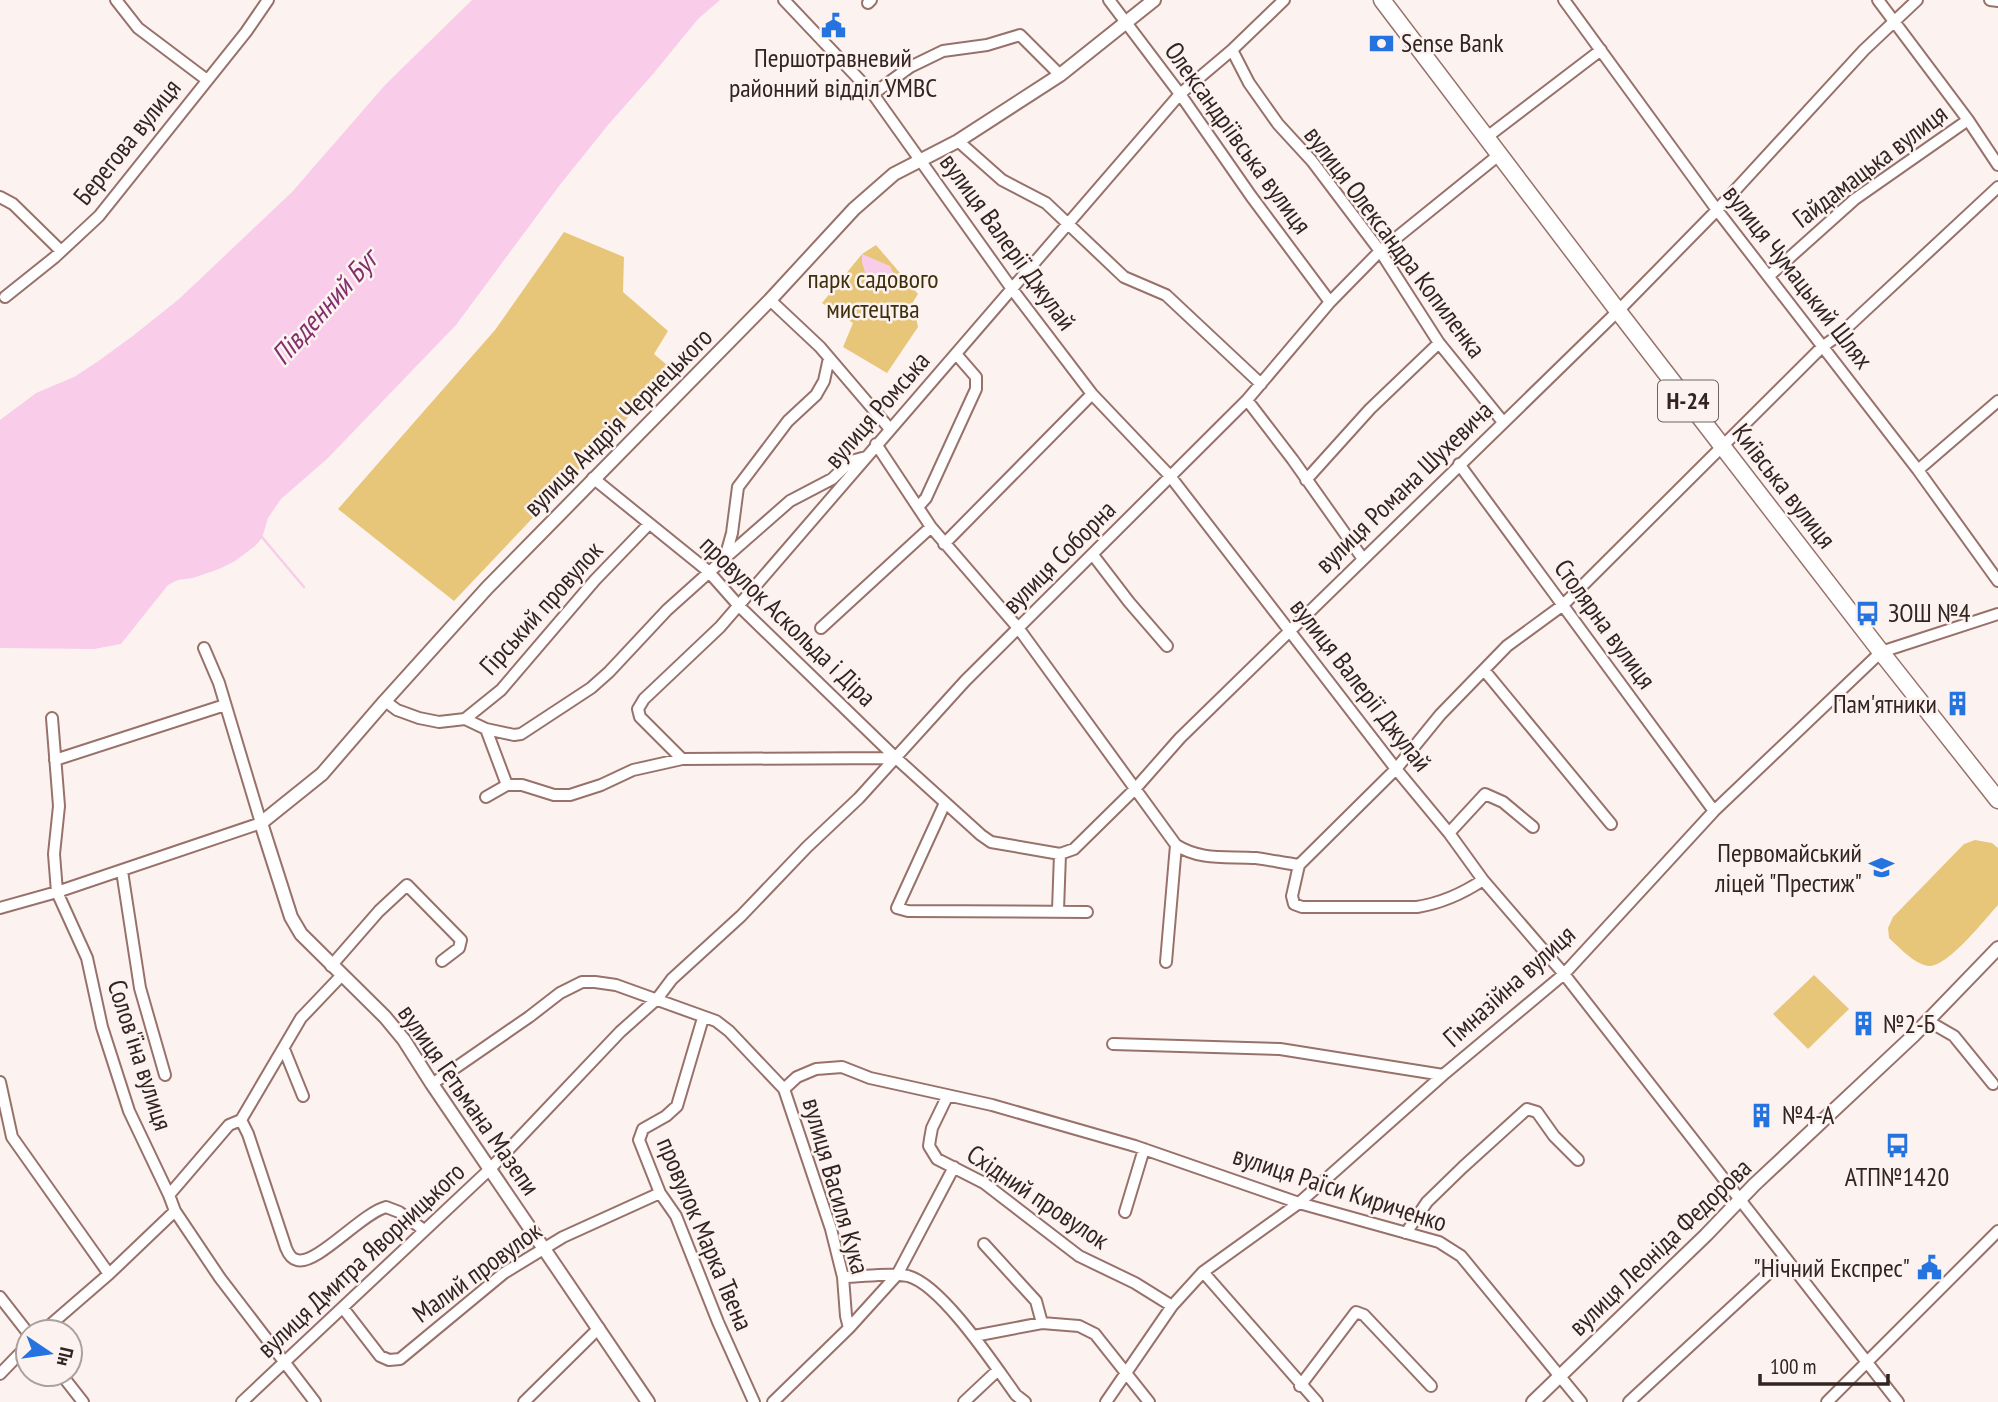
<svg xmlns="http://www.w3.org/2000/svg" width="1998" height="1402" viewBox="0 0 1998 1402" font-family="'PT Sans Narrow',sans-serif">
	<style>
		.green { fill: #e8c679 }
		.water { fill: #f9ccea }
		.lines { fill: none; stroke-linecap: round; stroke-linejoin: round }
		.stream { stroke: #f9ccea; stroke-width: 2.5 }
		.minor-casing { stroke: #98726a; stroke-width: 14 }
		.tertiary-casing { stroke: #98726a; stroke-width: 16 }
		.primary-casing { stroke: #98726a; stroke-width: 19 }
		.minor { stroke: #fff; stroke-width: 10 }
		.tertiary { stroke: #fff; stroke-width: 12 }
		.primary { stroke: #fff; stroke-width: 16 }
		.labels { text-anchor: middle; stroke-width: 5; stroke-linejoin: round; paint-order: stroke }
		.shield { fill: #fcf3f1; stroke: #6f625f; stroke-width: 2 }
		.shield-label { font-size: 24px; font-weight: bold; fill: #332420 }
		.poi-label { font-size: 26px; fill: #332420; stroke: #fcf3f1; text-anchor: start }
		.street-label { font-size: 26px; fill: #332420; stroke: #fcf3f1 }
		.park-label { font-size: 26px; fill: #3e300c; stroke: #fcf3f1 }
		.water-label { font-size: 28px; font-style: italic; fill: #822e6d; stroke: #fcf3f1 }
	</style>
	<rect width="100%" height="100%" fill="#fcf3f1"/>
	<path class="green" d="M564 232 624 257 623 292 668 331 654 354 673 370 454 601 338 509 495 330Z
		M876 245 918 294 913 302 918 327 887 373 843 347 853 323 822 303 862 254Z
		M1975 840 1992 843 1998 848V905C1985 919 1948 967 1929 966 1914 964 1900 948 1889 938L1888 928 1893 917 1964 844Z
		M1814 975 1849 1009 1808 1049 1773 1014Z"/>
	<path class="water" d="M472 0H720L698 19 653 74 608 125 559 186 456 325 327 459 281 499 268 518 262 538 255 546 235 561 219 569 193 578 178 580 168 585 121 644 94 649 0 648V420L36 393 74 377 97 362 134 335 179 299 292 192 385 85Z
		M862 254 890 266 894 275 885 281 866 276 862 262Z"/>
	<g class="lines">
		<path class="stream" d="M261 536 304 587"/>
		<defs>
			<path id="minor" d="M116 0 138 28 207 80
				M784 0 873 94 1012 289 1092 394 1170 476 1396 769 1449 833 1483 880 1564 974 1898 1402
				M1109 0 1180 94 1251 196 1330 302
				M1564 0 1717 210 1918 470 1998 581
				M1878 0 1968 120 1998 165
				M1990 0 1998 1
				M868 3 871 0
				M1232 50 1249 83 1278 124 1312 161 1380 251 1439 343 1503 422
				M873 94 910 67 943 51 987 45 1020 35 1060 75
				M1487 137 1601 50
				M958 141 1002 180 1046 203 1124 277 1166 295 1261 384
				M0 197 13 204 61 251
				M1769 276 1855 199 1968 120
				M5 297 55 257 99 216 246 32 268 0
				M770 300 820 347 890 429
				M1247 400 1293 460 1363 559
				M876 444 931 527 1019 629 1176 845C1201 861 1227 856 1256 858 1270 860 1285 863 1299 865
				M1459 464 1714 811
				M1918 470 1998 401
				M593 478 708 571 739 606 896 758 981 835 991 842 1060 854 1074 849 1135 789 1180 738 1618 311 1717 210 1864 50 1917 0
				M1306 480 1370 409 1439 343
				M918 507 926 498 976 389V377L956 354
				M944 544 1092 394
				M1093 555 1129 602 1167 646
				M725 558 790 501 832 479 851 461 866 457
				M821 628 931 527
				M1484 670 1611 824
				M385 701 397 710 419 718 439 722 465 719 486 729 507 785
				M52 718 59 806 54 854 57 892 87 958 102 1027 129 1111 169 1195 175 1211 220 1278 315 1402
				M465 719 501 690 595 580 649 524
				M486 729 514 735 521 734 591 688 609 672 667 610 725 558 732 533 738 487 788 421 816 395 824 381 829 358
				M682 759 640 717 638 709 644 699 720 627 1180 94 1232 50 1284 0
				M55 760 225 705
				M486 797 507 785H522L554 795H570L601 785 633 770 682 759 896 758
				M945 803 897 908 908 911 1087 912
				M1449 833 1485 794 1503 802 1533 827
				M1299 865 1396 769 1440 715 1507 646 1563 605 1822 347 1839 335 1998 187
				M1299 865 1292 896 1294 904 1302 907H1417C1442 903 1462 894 1483 880
				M122 871 140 988 165 1075
				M0 908 57 892 261 823 219 683 204 648
				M1058 910 1060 854
				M1166 962 1176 845
				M331 966 379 911 407 885 461 940 459 948 442 961
				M703 1018 677 1106 666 1116 643 1129 639 1140 660 1193 676 1216 718 1322 754 1402
				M1928 1021 1954 1036 1993 1084
				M1113 1044 1280 1049 1443 1075
				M284 1049 303 1096
				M0 1082 12 1137 109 1274
				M432 1084 529 1017 560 993 582 982H595L616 985 716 1021 729 1031 784 1089 831 1229 843 1277 846 1316 849 1328
				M784 1089 797 1077 816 1069 842 1067 870 1078 992 1105 1135 1146 1299 1203 1439 1242 1461 1256 1581 1402
				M947 1097 932 1128 930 1139 929 1146 937 1159 984 1183 1079 1256 1135 1283 1172 1306
				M241 1120 248 1134 286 1248C288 1253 291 1259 297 1260 316 1266 362 1213 386 1207L399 1212 424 1230
				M169 1195 229 1125 241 1120 301 1018 342 975
				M1125 1212 1144 1149
				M1406 1233 1427 1202 1463 1167 1527 1109 1537 1112 1554 1136 1578 1160
				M984 1244 1036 1301 1042 1323
				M1203 1272 1317 1402
				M843 1277C863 1277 888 1272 908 1276 942 1285 995 1366 1016 1395L1025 1402
				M0 1297 28 1333
				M343 1308 380 1356 389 1360 400 1359 504 1273 563 1237 660 1193
				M42 1332 109 1274 175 1211
				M974 1336 1042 1323 1079 1326 1095 1334 1149 1402
				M0 1374 28 1345
				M61 1374 83 1402
				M1300 1386 1356 1312 1364 1315 1431 1386
				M242 1402 490 1169 620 1032 657 999 672 979 741 916 807 847 859 798 965 681 1247 400 1330 302 1380 251 1500 154
				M524 1402 599 1328
				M773 1402 849 1328 897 1275 954 1167
				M964 1402 998 1370
				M1106 1402 1172 1306 1203 1272 1299 1203 1443 1075 1564 974 1714 811 1881 652 1998 614
				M1629 1402 1785 1258
				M1827 1402 1998 1231"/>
			<path id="tertiary" d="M648 1402 432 1084 404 1040 385 1017 301 934 291 917 261 823 322 774 385 701 487 588 770 300 854 209 894 174 958 141 1060 75 1154 0
				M1533 1402 1706 1235 1754 1185 1914 1035 1998 948"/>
			<path id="primary" d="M1382 0 1618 311 1881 652 1998 800"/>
		</defs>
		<use href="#minor" class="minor-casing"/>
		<use href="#tertiary" class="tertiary-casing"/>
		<use href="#primary" class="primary-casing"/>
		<use href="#minor" class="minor"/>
		<use href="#tertiary" class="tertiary"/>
		<use href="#primary" class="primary"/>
	</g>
	<defs>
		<symbol id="civic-bare" viewBox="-9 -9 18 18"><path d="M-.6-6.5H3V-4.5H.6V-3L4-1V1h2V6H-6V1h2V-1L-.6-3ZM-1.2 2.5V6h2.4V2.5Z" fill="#2473de" stroke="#fcf3f1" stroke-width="2.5" paint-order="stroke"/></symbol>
		<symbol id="bank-bare" viewBox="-9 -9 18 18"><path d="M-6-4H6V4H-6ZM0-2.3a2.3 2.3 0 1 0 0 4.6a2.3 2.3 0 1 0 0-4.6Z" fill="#2473de" stroke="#fcf3f1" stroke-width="2.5" paint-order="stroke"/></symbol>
		<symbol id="bus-bare" viewBox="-9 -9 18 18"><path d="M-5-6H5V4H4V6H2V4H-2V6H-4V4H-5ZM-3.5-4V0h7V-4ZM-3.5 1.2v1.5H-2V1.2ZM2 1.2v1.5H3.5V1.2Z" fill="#2473de" stroke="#fcf3f1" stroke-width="2.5" paint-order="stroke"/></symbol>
		<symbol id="building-bare" viewBox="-9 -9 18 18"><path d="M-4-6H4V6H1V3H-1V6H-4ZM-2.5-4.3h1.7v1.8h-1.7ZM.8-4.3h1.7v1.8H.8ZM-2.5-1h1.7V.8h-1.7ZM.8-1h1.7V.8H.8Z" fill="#2473de" stroke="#fcf3f1" stroke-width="2.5" paint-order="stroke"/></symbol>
		<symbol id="school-bare" viewBox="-9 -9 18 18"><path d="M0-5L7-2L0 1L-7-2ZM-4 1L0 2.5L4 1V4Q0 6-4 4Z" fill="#2473de" stroke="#fcf3f1" stroke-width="2.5" paint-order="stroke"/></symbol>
	</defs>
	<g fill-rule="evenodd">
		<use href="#civic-bare" x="816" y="8" width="35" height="35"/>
		<use href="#bank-bare" x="1364" y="26" width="35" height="35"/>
		<use href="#bus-bare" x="1850" y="596" width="35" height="35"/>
		<use href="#building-bare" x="1940" y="686" width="35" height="35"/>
		<use href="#school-bare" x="1864" y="850" width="35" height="35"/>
		<use href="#building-bare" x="1846" y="1006" width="35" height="35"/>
		<use href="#building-bare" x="1744" y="1098" width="35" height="35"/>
		<use href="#bus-bare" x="1880" y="1128" width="35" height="35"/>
		<use href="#civic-bare" x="1912" y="1250" width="35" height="35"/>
	</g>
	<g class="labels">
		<rect class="shield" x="1658" y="380.5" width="60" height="41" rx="5"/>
		<g class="shield-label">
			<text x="1688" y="409">Н-24</text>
		</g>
		<g class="poi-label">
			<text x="1401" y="52">Sense Bank</text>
			<text x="833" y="67" text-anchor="middle">Першотравневий<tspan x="833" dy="30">районний відділ УМВС</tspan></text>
			<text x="1888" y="622">ЗОШ №4</text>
			<text x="1937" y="713" text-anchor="end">Пам'ятники</text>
			<text x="1862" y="862" text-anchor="end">Первомайський<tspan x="1862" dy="30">ліцей "Престиж"</tspan></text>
			<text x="1883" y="1033">№2-Б</text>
			<text x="1782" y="1124">№4-А</text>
			<text x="1897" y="1186" text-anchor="middle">АТП№1420</text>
			<text x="1910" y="1277" text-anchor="end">"Нічний Експрес"</text>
		</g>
		<g class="street-label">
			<text transform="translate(1238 138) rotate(54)" y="9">Олександріївська вулиця</text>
			<text transform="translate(127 142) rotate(-51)" y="9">Берегова вулиця</text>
			<text transform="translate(1870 166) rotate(-37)" y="9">Гайдамацька вулиця</text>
			<text transform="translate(1008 242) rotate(54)" y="9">вулиця Валерії Джулай</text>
			<text transform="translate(1395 242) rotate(53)" y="9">вулиця Олександра Копиленка</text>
			<text transform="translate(1798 277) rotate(52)" y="9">вулиця Чумацький Шлях</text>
			<text transform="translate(877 410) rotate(-49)" y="9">вулиця Ромська</text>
			<text transform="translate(618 422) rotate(-45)" y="9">вулиця Андрія Чернецького</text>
			<text transform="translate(1784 486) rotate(52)" y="9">Київська вулиця</text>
			<text transform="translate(1404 487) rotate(-44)" y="9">вулиця Романа Шухевича</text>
			<text transform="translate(1059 557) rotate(-45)" y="9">вулиця Соборна</text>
			<text transform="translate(541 608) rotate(-48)" y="9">Гірський провулок</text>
			<text transform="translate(788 621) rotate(44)" y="9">провулок Аскольда і Діра</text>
			<text transform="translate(1605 624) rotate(54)" y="9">Столярна вулиця</text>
			<text transform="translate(1361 685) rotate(52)" y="9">вулиця Валерії Джулай</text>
			<text transform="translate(1509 986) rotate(-42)" y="9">Гімназійна вулиця</text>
			<text transform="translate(140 1055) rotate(72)" y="9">Солов'їна вулиця</text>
			<text transform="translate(469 1100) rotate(55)" y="9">вулиця Гетьмана Мазепи</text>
			<text transform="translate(836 1186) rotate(74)" y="9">вулиця Василя Кука</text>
			<text transform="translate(1340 1189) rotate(18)" y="9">вулиця Раїси Кириченко</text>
			<text transform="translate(1038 1197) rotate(34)" y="9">Східний провулок</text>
			<text transform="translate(705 1234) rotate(67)" y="9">провулок Марка Твена</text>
			<text transform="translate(1660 1247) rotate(-44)" y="9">вулиця Леоніда Федорова</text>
			<text transform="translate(361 1260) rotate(-43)" y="9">вулиця Дмитра Яворницького</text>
			<text transform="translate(477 1272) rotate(-36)" y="9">Малий провулок</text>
		</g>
		<g class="park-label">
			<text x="873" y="288">парк садового<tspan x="873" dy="30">мистецтва</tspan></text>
		</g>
		<g class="water-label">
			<text transform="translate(324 307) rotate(-48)" y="10">Південний Буг</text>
		</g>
	</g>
	<g transform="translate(49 1353) rotate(103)"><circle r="33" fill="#fcf3f1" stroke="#aca09d" stroke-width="2"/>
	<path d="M0-5L12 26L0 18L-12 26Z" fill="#2473de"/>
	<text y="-10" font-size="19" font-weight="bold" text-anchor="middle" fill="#332420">Пн</text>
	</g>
	<path d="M1760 1374v10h128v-10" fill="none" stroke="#332420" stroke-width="3.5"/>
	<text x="1770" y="1374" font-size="21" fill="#332420" stroke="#fcf3f1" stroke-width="5" paint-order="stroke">100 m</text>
</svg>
